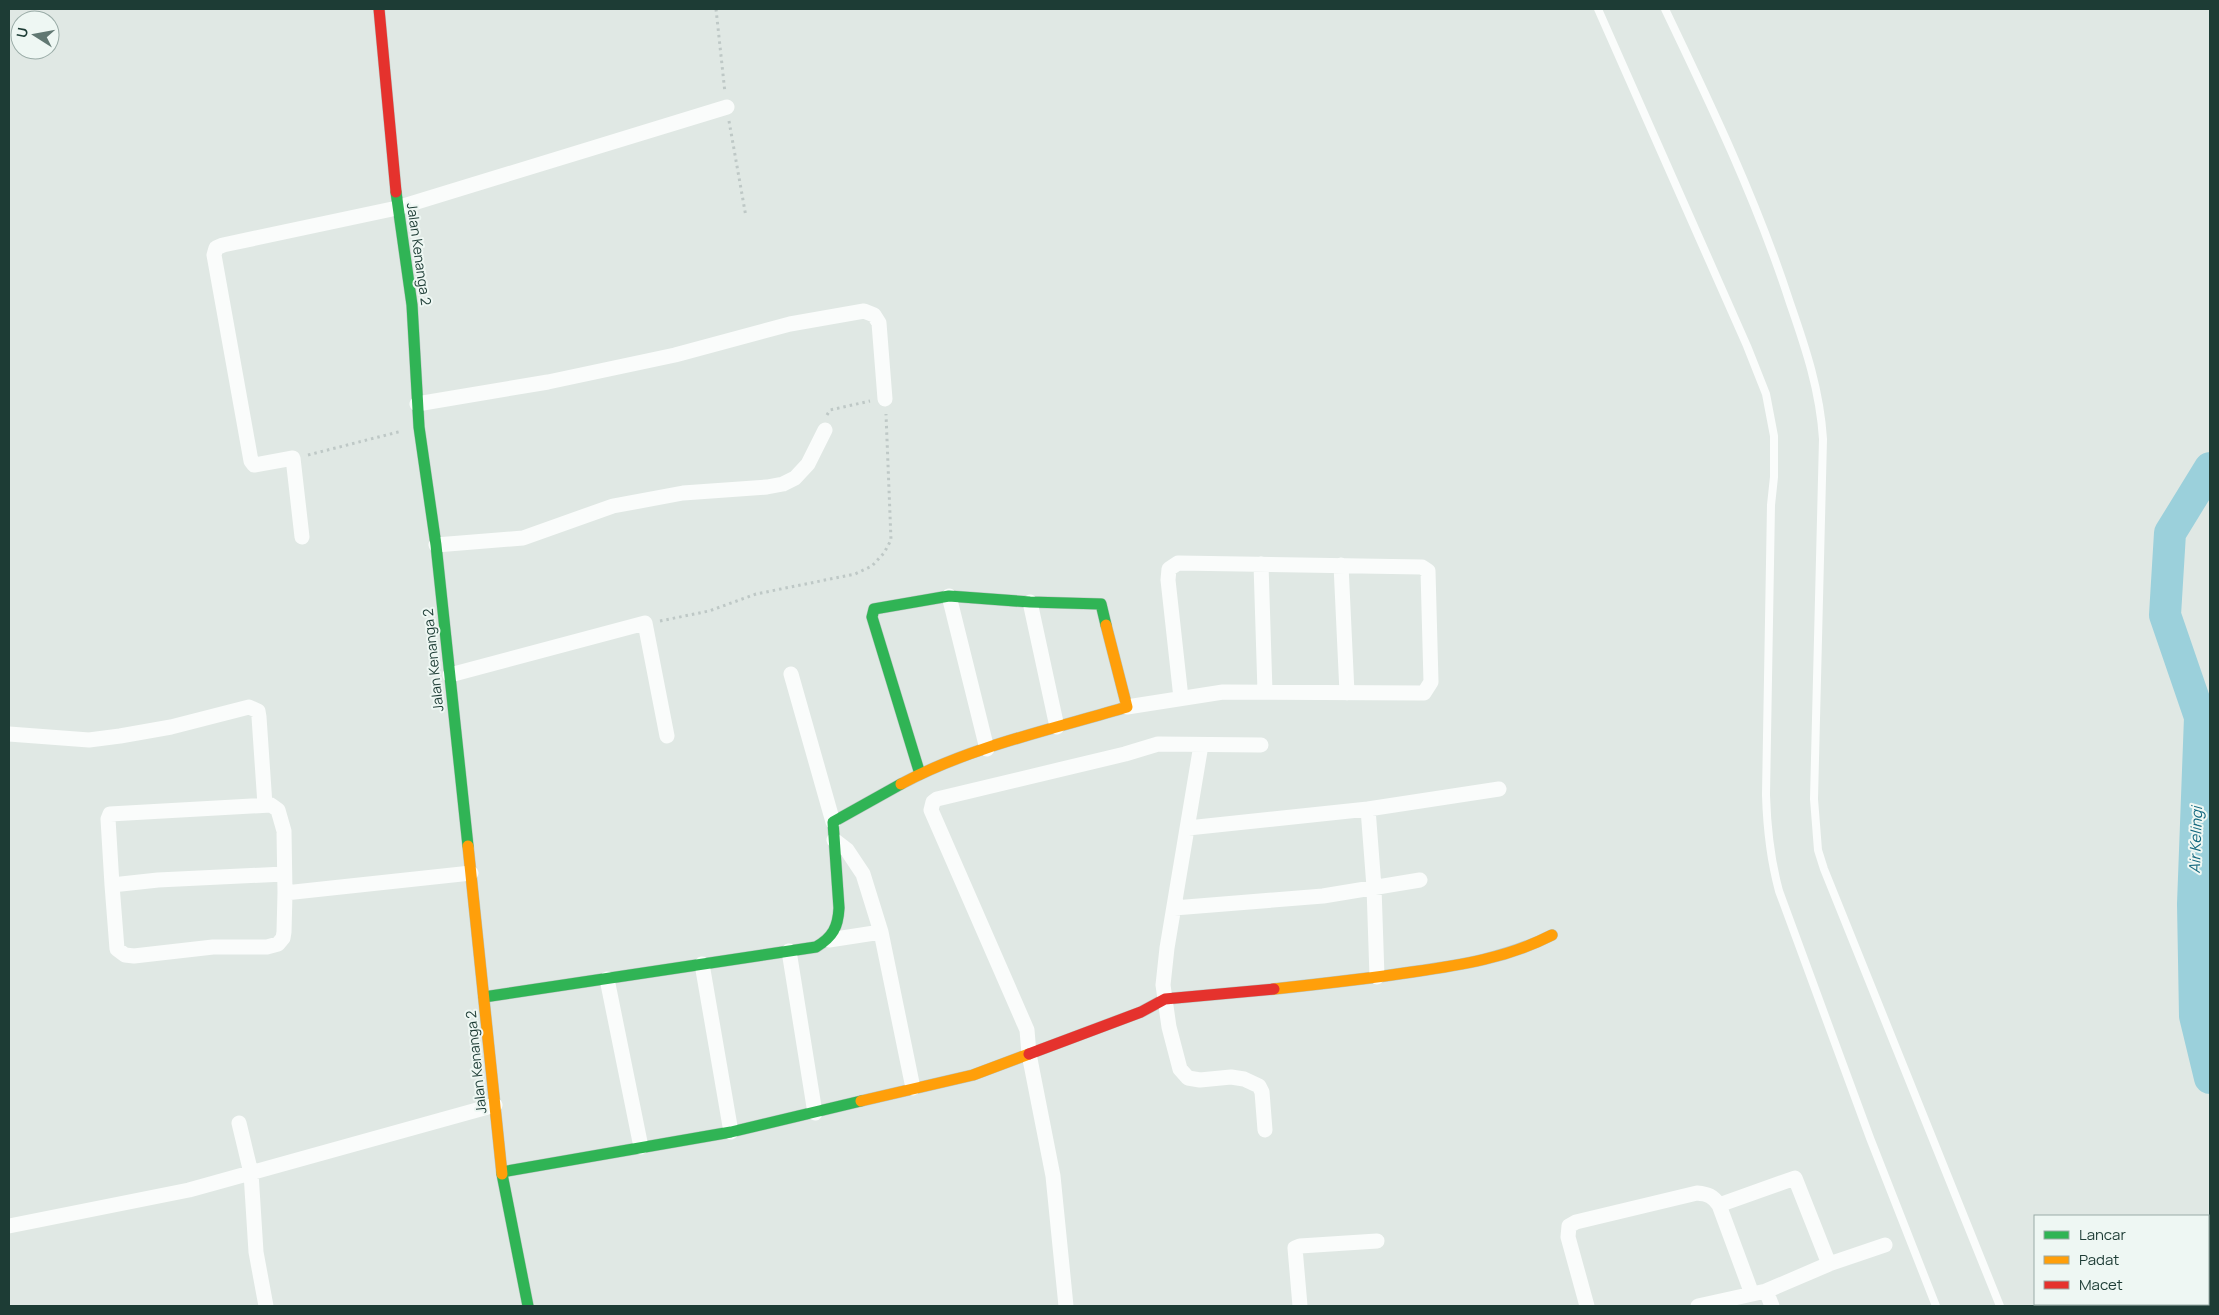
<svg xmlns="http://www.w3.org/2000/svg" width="2219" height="1315" viewBox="0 0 2219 1315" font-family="Manrope,sans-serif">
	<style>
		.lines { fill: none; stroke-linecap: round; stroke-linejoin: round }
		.river { stroke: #9bd0db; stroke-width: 32 }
		.fast-casing { stroke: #b9c5c0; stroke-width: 12 }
		.slow-casing { stroke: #b9c5c0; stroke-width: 12 }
		.jam-casing { stroke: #b9c5c0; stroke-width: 12 }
		.path { stroke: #bec8c6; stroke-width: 3; stroke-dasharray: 2.5 4; stroke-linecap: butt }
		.lane { stroke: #fafcfb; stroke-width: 8 }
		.street { stroke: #fafcfb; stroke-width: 15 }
		.fast { stroke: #30b455; stroke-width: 11 }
		.slow { stroke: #ff9f0a; stroke-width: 11 }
		.jam { stroke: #e5322d; stroke-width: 11 }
		.labels { text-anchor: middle; stroke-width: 4; stroke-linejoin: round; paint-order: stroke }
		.street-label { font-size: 14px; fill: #1d3c35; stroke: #eef7f3 }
		.water-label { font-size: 15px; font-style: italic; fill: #11677e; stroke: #eef7f3 }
	</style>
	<rect width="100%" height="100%" fill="#e0e8e4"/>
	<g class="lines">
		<path class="river" d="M2210 468 2170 533 2165 615 2200 717 2193 904 2195 1016 2210 1078"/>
		<defs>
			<path id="fast" d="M396 192 412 305 419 427 436 545 468 846
				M920 774 872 617 874 609 949 596 1030 602 1101 604 1106 625
				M484 997 816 947C833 937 838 927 839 908L833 822 901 784
				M502 1172 731 1132 861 1101
				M502 1174 528 1306"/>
			<path id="slow" d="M901 784C969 747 1053 729 1127 707L1106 625
				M468 846 502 1174
				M1274 989C1320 984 1366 979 1412 972 1461 965 1507 958 1552 935
				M861 1101 973 1075 1029 1054"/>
			<path id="jam" d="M379 9 396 192
				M1029 1054 1141 1012 1165 999 1274 989"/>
		</defs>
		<use href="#fast" class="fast-casing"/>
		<use href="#slow" class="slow-casing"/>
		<use href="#jam" class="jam-casing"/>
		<path class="path" d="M716 9 725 93
			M729 121 746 217
			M827 415 830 410 870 401
			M308 455 402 431
			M660 621 709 611 756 594 855 574 872 566 884 553 891 540 886 414"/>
		<path class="lane" d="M1598 9 1747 346 1766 394 1774 436V477L1771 505 1766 795C1767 828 1770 858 1779 891L1870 1138 1936 1306
			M1665 9C1711 105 1757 201 1790 303 1806 349 1820 391 1823 439L1814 799 1818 850 1824 869 2000 1306"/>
		<path class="street" d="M417 404 548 382 675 355 790 324 864 311 874 315 879 323 885 399
			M302 537 293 458 254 465 251 461 214 255 216 248 223 245 397 208 727 107
			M436 545 523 538 613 506 683 493 767 487 783 484 795 478 808 464 825 430
			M1261 564 1265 692
			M1341 565 1347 693
			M949 596 987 749
			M1030 602 1057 727
			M791 674 833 822
			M450 675 645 623 667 736
			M1127 707 1223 692 1424 693 1431 682 1428 571 1422 567 1178 563 1169 569 1168 580 1181 698
			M9 734 89 740 120 736 171 727 249 707 258 711 259 717 265 805
			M1201 745 1167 948 1163 985 1169 1027 1180 1069 1188 1078 1200 1080 1231 1077 1244 1079 1259 1086 1262 1092 1265 1130
			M1368 809 1499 789
			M1188 828 1368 809 1374 887 1377 977
			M834 840 847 850 863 874 881 932 913 1088
			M284 874 158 880 112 885 117 949 125 955 134 956 213 947H267L278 944 283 938 284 932 285 893
			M112 885 108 819 110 814 271 805 278 810 284 831 285 893 471 873
			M1174 908 1323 896 1420 880
			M829 940 881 932
			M789 951 815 1113
			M702 964 731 1132
			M607 979 641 1147
			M239 1123 251 1173 256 1252 266 1306
			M1719 1205 1795 1178 1829 1264
			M9 1226 189 1190 495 1105
			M1766 1291 1772 1306
			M1066 1306 1053 1176 1029 1054 1027 1030 931 810 933 802 937 799 1125 754 1158 744 1261 745
			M1300 1306 1295 1248 1300 1246 1377 1241
			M1587 1306 1568 1237 1569 1226 1576 1222 1697 1193C1708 1194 1713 1196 1719 1205L1752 1294
			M1698 1306 1766 1291 1829 1264 1885 1245"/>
		<use href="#fast" class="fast"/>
		<use href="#slow" class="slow"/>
		<use href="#jam" class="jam"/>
	</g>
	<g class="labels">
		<g class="street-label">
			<text transform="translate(419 254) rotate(82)" y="5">Jalan Kenanga 2</text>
			<text transform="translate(433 660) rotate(-96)" y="5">Jalan Kenanga 2</text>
			<text transform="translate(476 1062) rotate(-96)" y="5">Jalan Kenanga 2</text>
		</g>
		<g class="water-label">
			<text transform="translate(2196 840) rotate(-88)" y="5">Air Kelingi</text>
		</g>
	</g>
	<rect width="2219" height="1315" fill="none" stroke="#1d3c35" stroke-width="20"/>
	<rect x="2034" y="1215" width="175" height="90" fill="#eef7f3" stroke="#9aaca7"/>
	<rect x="2044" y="1231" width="25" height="8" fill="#30b455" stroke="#9aaca7"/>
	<text x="2079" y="1240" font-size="15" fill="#1d3c35">Lancar</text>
	<rect x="2044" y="1256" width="25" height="8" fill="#ff9f0a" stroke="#9aaca7"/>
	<text x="2079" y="1265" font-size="15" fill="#1d3c35">Padat</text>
	<rect x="2044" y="1281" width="25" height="8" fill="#e5322d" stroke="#9aaca7"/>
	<text x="2079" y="1290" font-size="15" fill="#1d3c35">Macet</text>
	<g transform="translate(35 35) rotate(281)"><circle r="24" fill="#eef7f3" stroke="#9aaca7"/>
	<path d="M0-4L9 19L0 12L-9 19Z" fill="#617872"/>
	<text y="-8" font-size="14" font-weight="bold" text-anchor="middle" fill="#1d3c35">U</text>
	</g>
</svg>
